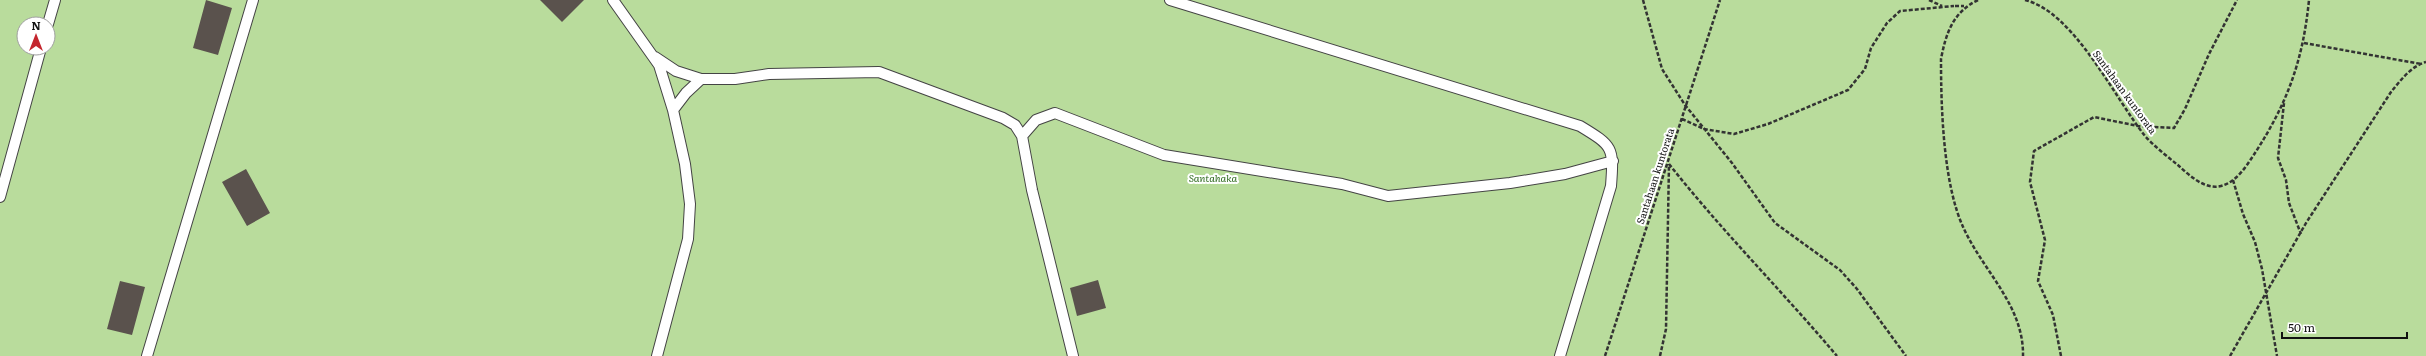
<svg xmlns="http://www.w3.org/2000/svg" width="2426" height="356" viewBox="0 0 2426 356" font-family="Literata,serif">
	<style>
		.forest { fill: #b9dc9c; fill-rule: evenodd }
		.building { fill: #5a524d }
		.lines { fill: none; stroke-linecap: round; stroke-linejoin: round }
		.service-casing { stroke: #444; stroke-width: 12 }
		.path { stroke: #333; stroke-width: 2.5; stroke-dasharray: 4 2; stroke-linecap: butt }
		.service { stroke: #fff; stroke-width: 10 }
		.labels { text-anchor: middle; stroke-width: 4; stroke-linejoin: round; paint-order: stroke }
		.street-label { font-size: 10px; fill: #111; stroke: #fff }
		.park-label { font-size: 10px; font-style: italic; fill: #2f6b1f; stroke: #fff }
	</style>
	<rect width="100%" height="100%" fill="#fffdf5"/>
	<path class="forest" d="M0 0H2426V356H0ZM24 24H48V48H24Z"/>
	<path class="building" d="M206 0 232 8 218 55 193 48Z
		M540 0H584L562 22Z
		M246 169 270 213 247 226 222 182Z
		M1098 280 1106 308 1077 316 1070 288Z
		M120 281 145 287 132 335 107 329Z"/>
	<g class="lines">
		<defs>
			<path id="service" d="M613 0 659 65 673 110 685 164 690 204 688 239 657 356
				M1170 0 1580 126C1613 146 1614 147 1611 186L1560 356
				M48 24 55 0
				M655 57 676 71 701 79
				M673 110 686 93 701 79H735L769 74 879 72 1003 118 1015 125 1022 136
				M0 197 41 48
				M147 356 253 0
				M1073 356 1032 190 1022 136 1036 120 1055 113 1164 155 1342 184 1388 196 1510 183 1565 174 1613 161"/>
		</defs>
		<use href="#service" class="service-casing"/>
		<path class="path" d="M1643 0 1662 69 1685 105 1732 163 1775 223 1840 270 1857 289 1906 356
			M1929 0 1942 6
			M1978 0C1953 12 1946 33 1941 59 1941 107 1943 185 1964 229 1984 272 2024 306 2023 356
			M2025 0C2074 12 2114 97 2145 136 2155 147 2168 157 2179 166 2190 176 2205 190 2221 186 2237 182 2247 165 2255 153 2288 102 2303 60 2309 0
			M1955 6H1964
			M2304 43 2421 64
			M2284 103 2278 158 2286 180 2289 203 2301 234
			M1682 119 1704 129 1734 134 1768 124 1848 90 1865 69 1871 48 1887 23 1900 11 1954 6
			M1669 164C1722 231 1782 291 1837 356
			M2233 180 2243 214 2255 242 2262 269 2277 356
			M1605 356 1720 0
			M1660 356 1666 329 1669 164
			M2061 356 2053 315 2038 281 2045 240 2030 182 2034 151 2094 117 2138 126 2174 128 2185 109 2209 54 2237 0
			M2230 356 2306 223 2391 92C2400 81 2411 66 2426 62"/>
		<use href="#service" class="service"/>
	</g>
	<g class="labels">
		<g class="street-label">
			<text transform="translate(2125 92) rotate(54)" y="4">Santahaan kuntorata</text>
			<text transform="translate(1655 176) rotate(-72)" y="4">Santahaan kuntorata</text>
		</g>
		<g class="park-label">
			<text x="1213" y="182">Santahaka</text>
		</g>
	</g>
	<g transform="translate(36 36)"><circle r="19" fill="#ffffff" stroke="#a0a0a0"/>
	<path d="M0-3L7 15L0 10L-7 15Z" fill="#c4262e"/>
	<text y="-6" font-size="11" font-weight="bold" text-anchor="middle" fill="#111111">N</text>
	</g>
	<path d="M2282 332v6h125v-6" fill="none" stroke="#111111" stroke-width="2"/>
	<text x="2288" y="332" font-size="12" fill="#111111" stroke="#ffffff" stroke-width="3" paint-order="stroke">50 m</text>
</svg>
